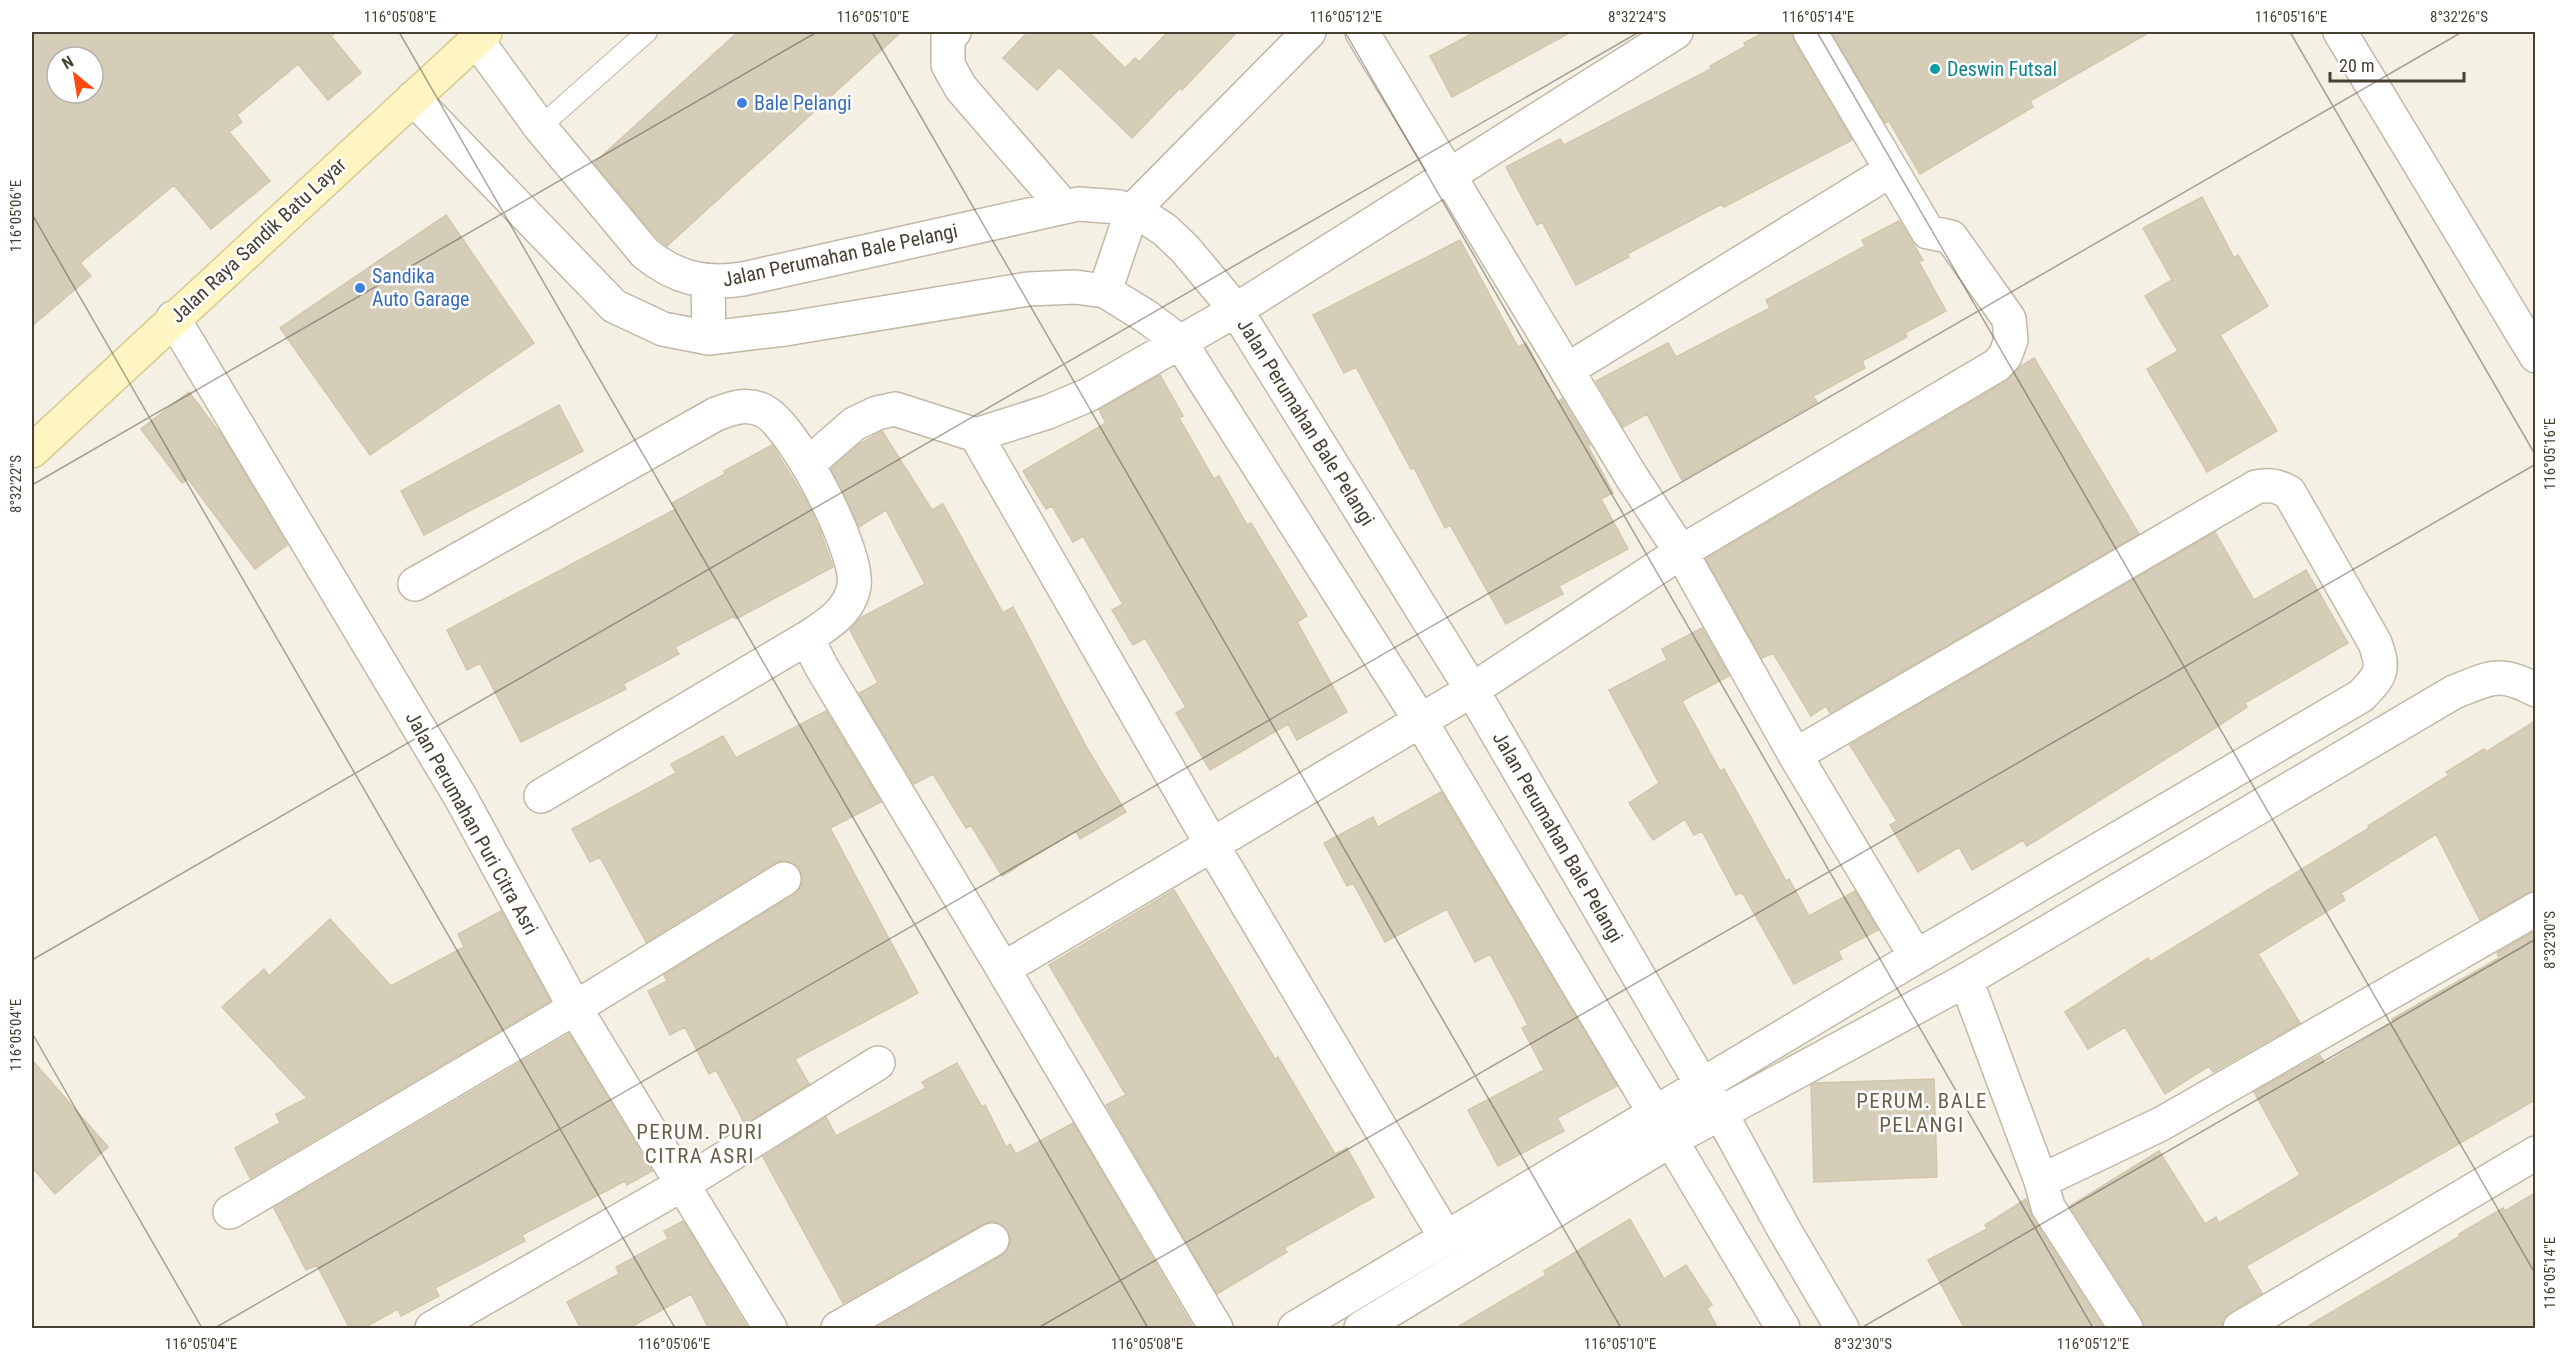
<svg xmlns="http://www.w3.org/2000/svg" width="2567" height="1360" viewBox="0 0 2567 1360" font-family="'Roboto Condensed',sans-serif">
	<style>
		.building { fill: #d6cdb9; stroke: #d2c6ab; stroke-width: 1.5; fill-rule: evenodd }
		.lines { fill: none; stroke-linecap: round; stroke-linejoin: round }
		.lane-casing { stroke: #c0b9a6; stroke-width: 22 }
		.street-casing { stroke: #c0b9a6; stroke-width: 36 }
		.secondary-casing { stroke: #d7cb90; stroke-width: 36 }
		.lane { stroke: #fff; stroke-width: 20 }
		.street { stroke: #fff; stroke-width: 33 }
		.secondary { stroke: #fff5c3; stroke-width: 33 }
		.ticks { fill: none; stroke: #474134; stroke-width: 1.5; stroke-opacity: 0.45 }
		.culture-dot { fill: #0f9aa8; stroke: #fff; stroke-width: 2 }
		.shop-dot { fill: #3f7fe0; stroke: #fff; stroke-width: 2 }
		.labels { text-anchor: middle; stroke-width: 5; stroke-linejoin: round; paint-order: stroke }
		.culture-label { font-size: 20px; fill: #0d838f; stroke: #fff; text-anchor: start }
		.shop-label { font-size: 20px; fill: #366cbe; stroke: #fff; text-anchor: start }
		.street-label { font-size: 20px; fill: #474134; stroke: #fff }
		.neighbourhood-label { font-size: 21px; letter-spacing: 1.5px; fill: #6a604a; stroke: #fff }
		.neatline { fill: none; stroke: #474134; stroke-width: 2 }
		.ticks-label { font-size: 15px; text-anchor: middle; fill: #474134 }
	</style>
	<rect width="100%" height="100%" fill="#f4f0e4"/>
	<path class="building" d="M32 32H337L331 36 361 73 328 100 298 64 237 115 242 122 229 132 270 181 211 229 174 185 80 263 91 276 32 326ZM57 57H93V93H57Z
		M738 32H901L667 246 658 239 594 163Z
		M1023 32H1094L1091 34 1125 68 1135 58 1139 62 1168 32H1237L1182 90 1180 88 1132 138 1059 67 1037 90 1003 58 1026 34Z
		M1475 32H1571L1452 97 1430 56Z
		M1765 32H1791L1794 42 1852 140 1724 207 1722 204 1627 254 1629 257 1576 285 1542 222 1537 225 1506 167 1560 139 1564 145 1711 69 1710 66 1746 46 1744 43Z
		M1831 32H2150L2030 101 2033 107 1920 174 1889 121 1885 123Z
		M2202 197 2234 258 2238 255 2268 306 2220 335 2277 431 2207 472 2147 369 2178 351 2145 296 2172 280 2143 228Z
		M446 215 534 343 370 455 280 328Z
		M1899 221 1923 260 1919 262 1946 311 1905 333 1907 337 1862 361 1865 368 1813 396 1817 402 1682 480 1647 414 1623 427 1596 381 1668 343 1676 357 1770 308 1766 300 1865 246 1862 240Z
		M1460 240 1518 347 1526 343 1557 402 1562 399 1590 445 1588 446 1613 493 1601 499 1628 549 1559 586 1563 594 1506 624 1450 525 1445 528 1414 468 1411 469 1356 367 1344 373 1313 315Z
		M2034 358 2139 534 1830 713 1826 706 1811 716 1773 653 1762 658 1706 559 2007 381 2020 367Z
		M1160 375 1183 416 1179 418 1214 479 1219 476 1247 525 1251 523 1307 616 1297 622 1347 712 1297 740 1288 724 1210 770 1176 713 1186 707 1145 638 1133 645 1112 610 1123 604 1083 536 1073 542 1052 506 1046 509 1023 471 1106 423 1099 410Z
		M189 392 223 437 287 545 255 569 188 479 182 483 141 429Z
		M559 405 583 451 424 535 401 491Z
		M882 431 932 510 943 504 1003 613 1013 607 1088 750 1126 812 1080 839 1076 831 1002 876 971 825 966 828 933 774 914 784 859 693 878 683 850 630 860 618 925 584 886 510 859 527 831 469 858 445Z
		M772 445 806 500 819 528 833 567 736 619 734 616 675 647 679 654 623 684 626 689 521 742 480 663 467 670 447 630 676 509 672 503 725 474 724 471Z
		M2215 532 2254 600 2306 570 2348 643 2245 703 2247 707 2215 728 2027 846 2023 840 1972 870 1959 847 1918 872 1890 825 1897 821 1850 745Z
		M1702 628 1729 676 1682 701 1720 771 1724 769 1786 881 1789 879 1809 916 1855 891 1878 930 1838 951 1842 959 1794 984 1742 892 1736 895 1702 831 1694 835 1685 819 1653 840 1629 803 1659 783 1609 690 1667 660 1662 649Z
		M826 711 881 802 830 828 918 993 795 1059 809 1084 745 1124 716 1070 709 1074 685 1027 670 1035 648 991 667 981 664 975 794 895 801 887 803 878 800 870 792 862 783 860 774 863 646 942 600 857 590 862 572 829 676 773 671 764 723 736 736 758Z
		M2535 721V890L2527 893 2480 920 2436 834 2341 893 2345 900 2258 954 2300 1023 2213 1072 2209 1066 2165 1094 2125 1027 2088 1049 2065 1012 2148 958 2150 962 2369 828 2368 826 2449 775 2446 772 2484 749 2486 752Z
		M1441 792 1617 1086 1557 1118 1564 1131 1498 1166 1468 1110 1544 1070 1522 1028 1528 1025 1490 954 1475 962 1447 909 1385 942 1353 883 1347 886 1324 843 1373 817 1378 827Z
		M1174 890 1275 1059 1278 1057 1335 1154 1347 1148 1374 1197 1284 1248 1287 1252 1217 1294 1106 1105 1126 1095 1049 965Z
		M501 911 550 1001 250 1178 235 1148 280 1123 276 1114 307 1098 222 1007 264 969 269 976 330 919 391 986 464 947 458 934Z
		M2535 931V1100L2246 1266 2262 1293 2230 1312 2223 1319 2221 1329H2145L2142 1318 2070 1206 2159 1151 2205 1224 2216 1217 2219 1223 2300 1175 2254 1092 2320 1055 2325 1064 2394 1022 2392 1019 2499 958 2497 953Z
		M569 1034 652 1171 627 1185 625 1181 522 1235 525 1241 435 1288 439 1296 401 1316 398 1309 362 1329H350L317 1265 306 1270 274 1208Z
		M32 1060 108 1147 55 1194 32 1167Z
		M957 1063 982 1107 985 1105 1006 1147 1010 1144 1016 1154 1073 1123 1194 1329H875L1002 1256 1008 1249 1011 1239 1008 1230 1002 1224 993 1221 983 1224 843 1303 763 1157 826 1117 836 1136 926 1088 922 1082Z
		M1934 1079 1937 1177 1814 1182 1811 1085 1815 1083Z
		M2535 1193V1329H2303L2460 1236 2459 1234 2503 1208 2505 1211Z
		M2026 1199 2032 1217 2104 1329H1965L1928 1260 1987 1229 1985 1225Z
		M1630 1219 1664 1279 1686 1265 1712 1305 1707 1308 1718 1329H1454L1546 1275 1544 1271Z
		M683 1221 748 1329H709L691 1294 627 1329H581L567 1302 619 1274 616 1267 668 1239 664 1231Z"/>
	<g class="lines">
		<defs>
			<path id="lane" d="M540 127 647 32"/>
			<path id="street" d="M954 32 948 38V65L961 88 1063 206
				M1362 32 1631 476 1681 552 1795 755 1916 957
				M2340 32 2536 356
				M476 39 540 127 645 253C675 278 705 285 743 279L1078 204 1119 207 1147 218 1165 230 1185 249 1236 310 1472 690 1702 1085 1720 1112 1785 1231 1842 1328
				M413 98 614 306 663 329 709 338 785 329 1028 289 1075 287 1105 291 1147 317 1180 342 1420 720 1783 1328
				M708 282 709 338
				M1105 291 1132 211 1309 32
				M173 318 461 798 575 1008 770 1328
				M1567 370 1891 170
				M976 435 1212 845 1446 1238
				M808 464 854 424 877 413 895 409 976 435 1048 412 1088 395 1236 310 1676 32
				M415 584 716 414C732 408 747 402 764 411 794 426 860 553 854 586 850 611 827 625 807 638L821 666 1003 969 1472 690 1681 552 1997 365 2005 356 2011 340 2009 319 1951 237 1928 232 1810 32
				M541 796 807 638
				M1003 969 1216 1328
				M1966 980 2041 1181 2048 1207 2126 1328
				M2041 1181 2161 1124 2536 909
				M230 1212 575 1008 784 879
				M432 1328 683 1184 878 1063
				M838 1328 992 1240
				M1295 1328 1916 957 2361 696C2381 675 2385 671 2375 643L2289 492C2277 486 2269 484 2256 487L1795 755
				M1361 1328 1671 1140 1966 980 2454 692C2490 678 2499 670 2536 690
				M2240 1328 2536 1153"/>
			<path id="secondary" d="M32 451 485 32"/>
		</defs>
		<use href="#lane" class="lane-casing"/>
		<use href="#street" class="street-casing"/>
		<use href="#secondary" class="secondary-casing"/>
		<use href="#lane" class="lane"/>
		<use href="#street" class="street"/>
		<use href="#secondary" class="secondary"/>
	</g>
	<path class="ticks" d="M399 32 1148 1328M872 32 1621 1328M1345 32 2093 1328M1817 32 2536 1275M2290 32 2536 456M32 214 675 1328M32 485 817 32M32 960 1639 32M32 1033 202 1328M215 1328 2462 32M1038 1328 2536 464M1861 1328 2536 939"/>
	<circle class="culture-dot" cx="1935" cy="69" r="6"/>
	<g class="shop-dot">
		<circle cx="742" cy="103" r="6"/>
		<circle cx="360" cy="288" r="6"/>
	</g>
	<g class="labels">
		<g class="culture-label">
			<text x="1947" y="76">Deswin Futsal</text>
		</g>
		<g class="shop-label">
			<text x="754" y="110">Bale Pelangi</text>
			<text x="372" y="283">Sandika<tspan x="372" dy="23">Auto Garage</tspan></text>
		</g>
		<g class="street-label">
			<text transform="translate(258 240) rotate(-43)" y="7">Jalan Raya Sandik Batu Layar</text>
			<text transform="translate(840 255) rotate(-12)" y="7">Jalan Perumahan Bale Pelangi</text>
			<text transform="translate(1306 422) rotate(58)" y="7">Jalan Perumahan Bale Pelangi</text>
			<text transform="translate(472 823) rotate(61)" y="7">Jalan Perumahan Puri Citra Asri</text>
			<text transform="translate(1558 837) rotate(60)" y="7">Jalan Perumahan Bale Pelangi</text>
		</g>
		<g class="neighbourhood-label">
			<text x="1922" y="1108">PERUM. BALE<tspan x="1922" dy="24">PELANGI</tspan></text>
			<text x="700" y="1139">PERUM. PURI<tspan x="700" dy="24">CITRA ASRI</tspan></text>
		</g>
	</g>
	<rect width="2567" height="1360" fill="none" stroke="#ffffff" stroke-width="66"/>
	<g transform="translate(75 75) rotate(330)"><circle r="28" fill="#ffffff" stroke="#b5b3ae" stroke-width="1.5"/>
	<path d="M0-4.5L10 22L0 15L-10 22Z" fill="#ff4710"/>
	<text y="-9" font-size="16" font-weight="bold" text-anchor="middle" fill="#474134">N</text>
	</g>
	<path d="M2330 72v9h134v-9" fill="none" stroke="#474134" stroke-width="3"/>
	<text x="2339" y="72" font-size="18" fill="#474134" stroke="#ffffff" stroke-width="4.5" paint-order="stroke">20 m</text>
	<rect x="33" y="33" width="2501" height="1294" class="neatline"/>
	<g class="ticks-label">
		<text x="400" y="22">116°05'08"E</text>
		<text x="873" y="22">116°05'10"E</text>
		<text x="1346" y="22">116°05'12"E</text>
		<text x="1637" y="22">8°32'24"S</text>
		<text x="1818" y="22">116°05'14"E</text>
		<text x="2291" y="22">116°05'16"E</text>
		<text x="2459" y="22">8°32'26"S</text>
		<text transform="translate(16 216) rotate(-90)" y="5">116°05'06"E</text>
		<text transform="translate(2550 454) rotate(-90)" y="5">116°05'16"E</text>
		<text transform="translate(16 484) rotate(-90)" y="5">8°32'22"S</text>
		<text transform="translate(2550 940) rotate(-90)" y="5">8°32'30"S</text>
		<text transform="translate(16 1035) rotate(-90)" y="5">116°05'04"E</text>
		<text transform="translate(2550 1273) rotate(-90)" y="5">116°05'14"E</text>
		<text x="201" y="1349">116°05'04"E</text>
		<text x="674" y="1349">116°05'06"E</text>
		<text x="1147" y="1349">116°05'08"E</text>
		<text x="1620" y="1349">116°05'10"E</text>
		<text x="1863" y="1349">8°32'30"S</text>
		<text x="2093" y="1349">116°05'12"E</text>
	</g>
</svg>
